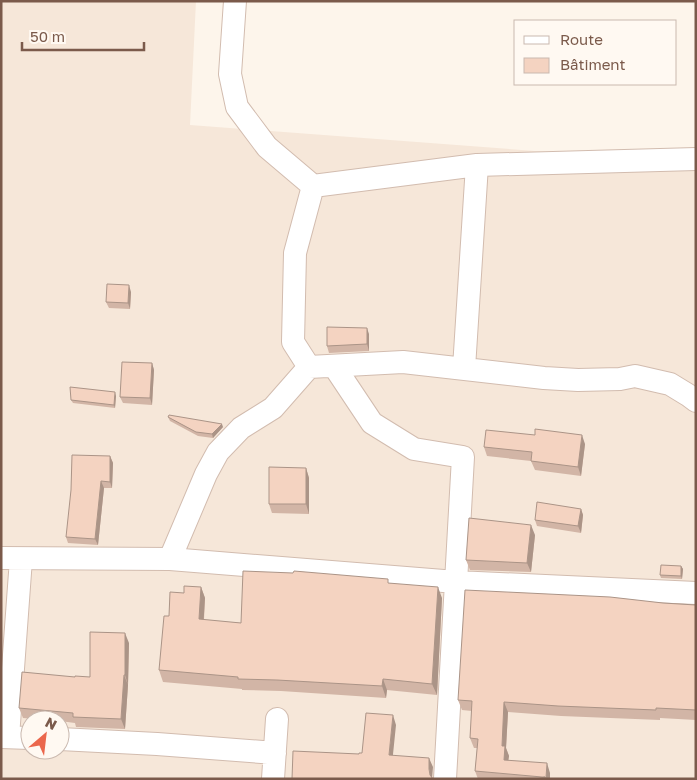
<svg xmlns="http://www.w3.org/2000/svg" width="697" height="780" viewBox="0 0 697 780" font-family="'Golos Text',sans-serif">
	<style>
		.residential { fill: #f6e7d9; fill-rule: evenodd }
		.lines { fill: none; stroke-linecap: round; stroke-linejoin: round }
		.minor-casing { stroke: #d2bcaf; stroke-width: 24 }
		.minor { stroke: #fff; stroke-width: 22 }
		.wall { fill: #d2b5a6 }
		.shaded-wall { fill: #ab9487 }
		.building { fill: #f4d3c1; stroke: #ab9487 }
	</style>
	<rect width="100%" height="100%" fill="#fdf5eb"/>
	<path class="residential" d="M1 1H196L190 125 696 163V779H1ZM30 720H60V750H30Z"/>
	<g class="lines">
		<defs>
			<path id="minor" d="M235 1 230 74 237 107 267 147 313 186
				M334 366 372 423 414 449 463 457 445 779
				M309 367 293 342 295 253 313 186 477 165 696 159
				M464 368 477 165
				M1 558 170 559 456 582 696 593
				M170 559 206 474 218 452 241 428 273 408 309 367 403 362 544 378 578 380 620 379 635 376 670 384 688 395 696 401
				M1 737 30 738
				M8 737 21 559
				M60 739 157 744 275 753
				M273 779 277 719"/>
		</defs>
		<use href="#minor" class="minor-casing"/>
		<use href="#minor" class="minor"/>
	</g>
	<path class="wall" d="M131 292 130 309 109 308 106 302Z
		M369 334V351L329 353 327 346Z
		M152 363 154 370 152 405 123 403 120 397Z
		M116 396 115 408 73 403 71 400Z
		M168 417 223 427 213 438 198 436 170 421Z
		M585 444 581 476 535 470 531 461 487 456 484 447Z
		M110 456 113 463 112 488H104L98 545 68 543 66 537Z
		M306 468 309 478V514L272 513 269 504Z
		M581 509 583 515 581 533 537 526 535 520Z
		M535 535 531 572 470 570 466 560Z
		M681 566 683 569 682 579 661 578 660 575Z
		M390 583 442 598 437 695 387 690 386 698 281 691 242 690V689L163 682 159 670 184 593 201 587 205 598 204 620 241 623Z
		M663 603 696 605V720L660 718V720L561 716 508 712 506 748 509 756 508 760 550 773V779H478L475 771 477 748H474L470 738 472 711 462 710 458 700Z
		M129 643 128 685 125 729 76 727 75 723 60 721V720H47L23 718 19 708 75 677H90Z"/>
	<path class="shaded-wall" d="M129 285 131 292 130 309 128 303Z
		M367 328 369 334V351L367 344Z
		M152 363 154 370 152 405 150 398Z
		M115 392 116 396 115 408 114 405Z
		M222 424 223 427 213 438 212 434Z
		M582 435 585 444 581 476 578 467Z
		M110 456 113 463 112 488 110 482Z
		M306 468 309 478V514L306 504Z
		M101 481 104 488 98 545 95 539Z
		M581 509 583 515 581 533 578 526Z
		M531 525 535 535 531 572 527 563Z
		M681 566 683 569 682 579 681 576Z
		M201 587 205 598 203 630 199 619Z
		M438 587 442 598 437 695 432 684Z
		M125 633 129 643 128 685 125 675Z
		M124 675 128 685 125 729 121 719Z
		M383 679 387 690 386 698 382 686Z
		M504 702 508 712 506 748 509 756 507 770 504 760 502 746Z
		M393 715 396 725 392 764 389 755Z
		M429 758 433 767 432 779H431L429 769Z
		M547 763 550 773V779H546V778Z"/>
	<path class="building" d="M107 284 129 285 128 303 106 302Z
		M327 327 367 328V344L327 346Z
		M122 362 152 363 150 398 120 397Z
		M70 387 115 392 114 405 71 400Z
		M169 415 222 424 212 434 196 432 168 417Z
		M535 429 582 435 578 467 531 461 532 452 484 447 486 430 535 435Z
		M72 455 110 456V482L101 481 95 539 66 537 71 490Z
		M269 467 306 468V504H269Z
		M537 502 581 509 578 526 535 520Z
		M469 518 531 525 527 563 466 560Z
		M661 565 681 566V576L660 575Z
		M243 571 293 573 294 571 388 579V583L438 587 432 684 383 679 382 686 277 680 238 679V677L159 670 164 616H169L170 592 184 593V586L201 587 199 619 241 623Z
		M465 590 610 597 663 603 696 605V710L656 708V710L558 706 504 702 502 746H505L504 760 547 763 546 778H545V777H542L475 771 478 739 470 738 472 701 458 700Z
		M90 632 125 633V675H124L121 719 73 717V713L19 708 22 672 75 677V676L90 677Z
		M366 713 393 715 389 755 429 758V769L430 775 433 779H292L293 751 359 754V753H362Z
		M545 777V779H536Z"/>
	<rect width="697" height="780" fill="none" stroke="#7b5a4b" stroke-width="5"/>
	<rect x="514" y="20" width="162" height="65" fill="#fff9f2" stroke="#cab9af"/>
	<rect x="524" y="36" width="25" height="8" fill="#ffffff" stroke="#cab9af"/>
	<text x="560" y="45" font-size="15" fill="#7b5a4b">Route</text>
	<rect x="524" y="58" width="25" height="15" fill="#f4d3c1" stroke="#cab9af"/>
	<text x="560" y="70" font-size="15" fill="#7b5a4b">Bâtiment</text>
	<g transform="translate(45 735) rotate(28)"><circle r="24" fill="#fff9f2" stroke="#cab9af"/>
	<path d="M0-4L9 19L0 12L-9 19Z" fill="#eb674c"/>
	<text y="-8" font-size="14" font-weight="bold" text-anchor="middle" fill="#7b5a4b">N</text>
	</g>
	<path d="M22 42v8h122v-8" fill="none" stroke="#7b5a4b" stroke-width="2.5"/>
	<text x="30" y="42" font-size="15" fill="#7b5a4b" stroke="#fff9f2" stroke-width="4" paint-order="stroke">50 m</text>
</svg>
